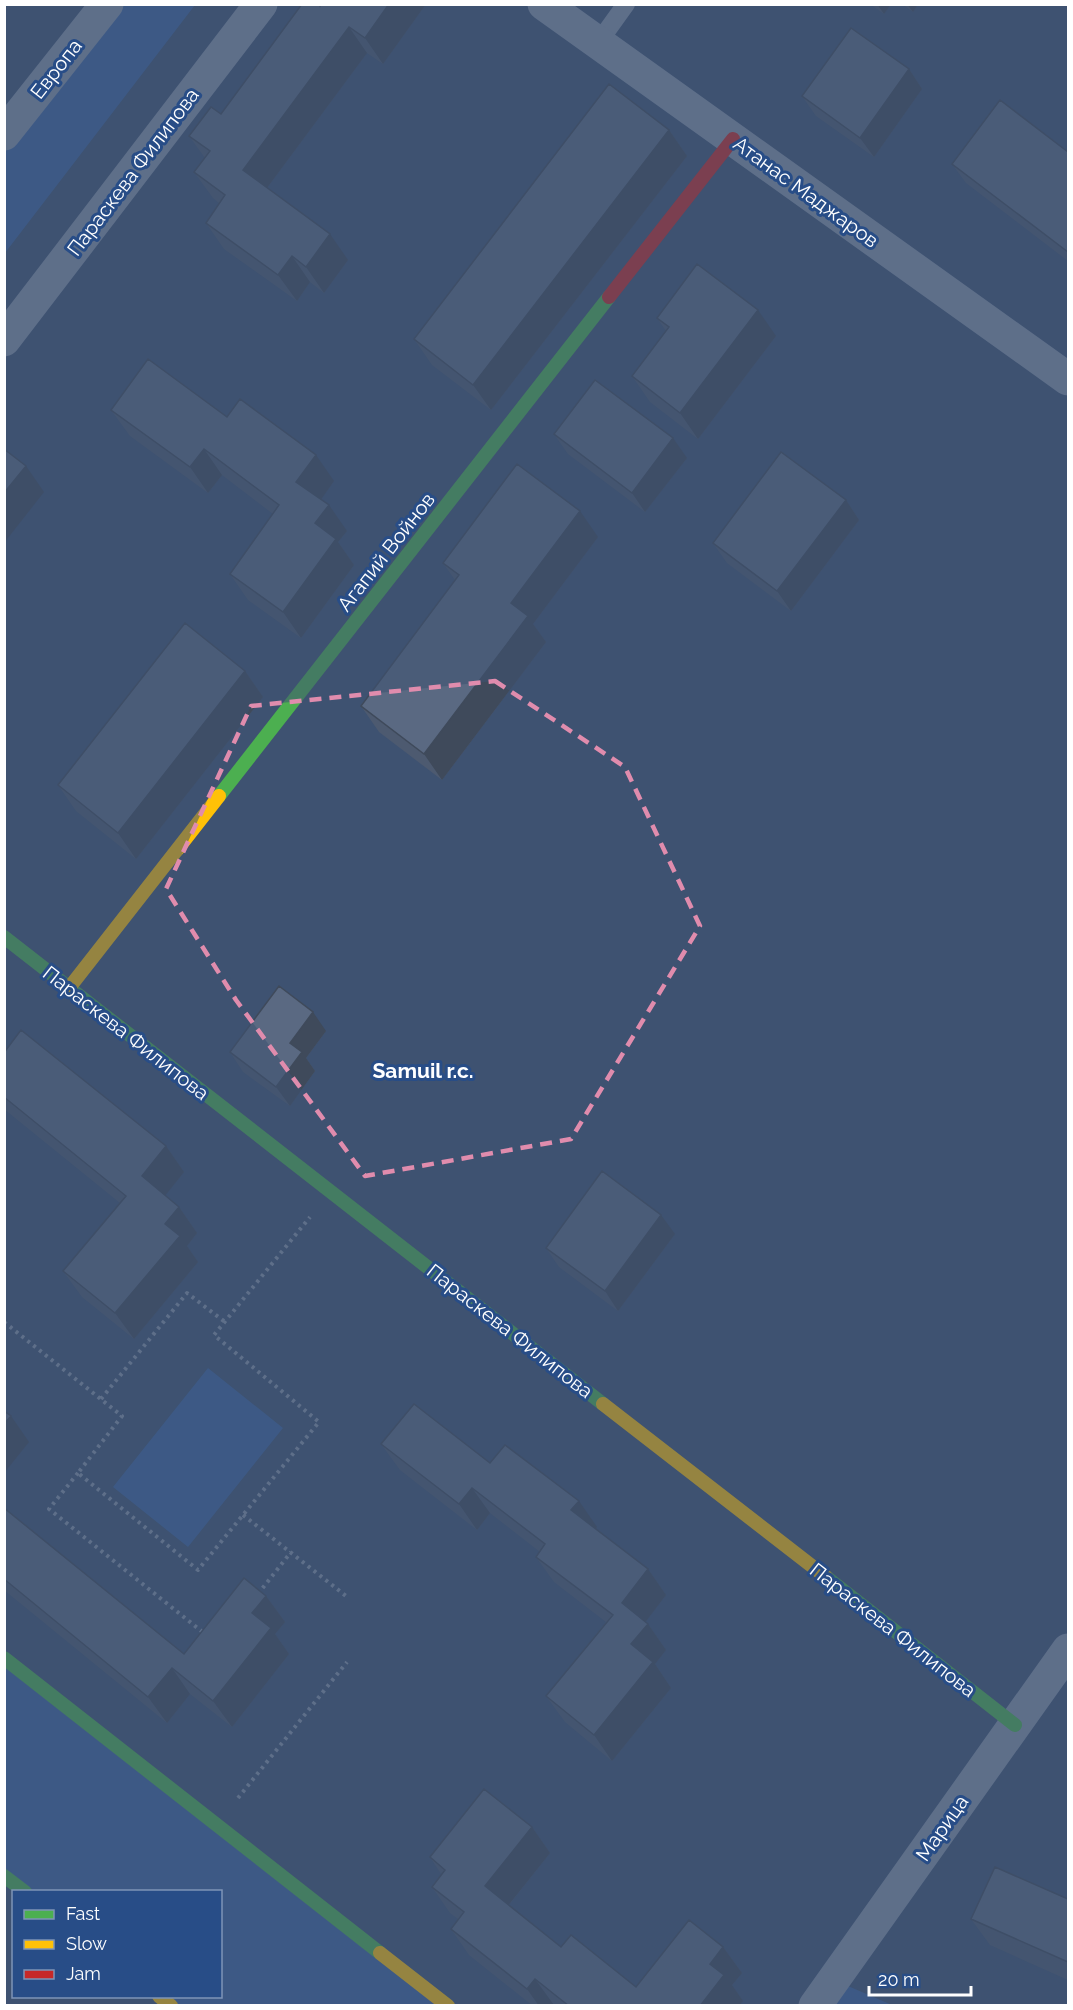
<svg xmlns="http://www.w3.org/2000/svg" width="1073" height="2010" viewBox="0 0 1073 2010" font-family="Raleway,sans-serif">
	<style>
		.green { fill: #3d639d }
		.lines { fill: none; stroke-linecap: round; stroke-linejoin: round }
		.path { stroke: #8592a7; stroke-width: 4; stroke-dasharray: 3 4.5; stroke-linecap: butt }
		.lane { stroke: #8592a7; stroke-width: 18 }
		.street { stroke: #8592a7; stroke-width: 33 }
		.fast { stroke: #4caf50; stroke-width: 14 }
		.slow { stroke: #ffc107; stroke-width: 14 }
		.jam { stroke: #c62828; stroke-width: 14 }
		.wall { fill: #4d5a70 }
		.shaded-wall { fill: #3f4a5b }
		.building { fill: #5a6982; stroke: #3f4a5b; stroke-width: 1.5 }
		.marked { fill: none; stroke: #e08cad; stroke-width: 4.5; stroke-dasharray: 12 8; stroke-linejoin: round }
		.labels { text-anchor: middle; stroke-width: 6; stroke-linejoin: round; paint-order: stroke }
		.street-label { font-size: 20px; fill: #fff; stroke: #284d87 }
		.neighbourhood-label { font-size: 21px; font-weight: bold; fill: #fff; stroke: #284d87 }
	</style>
	<rect width="100%" height="100%" fill="#3e5271"/>
	<path class="green" d="M107 5H195L5 253 4 134Z
		M208 1368 283 1428 188 1547 113 1487Z
		M4 1658 448 2005H171L159 1997 220 1996V1892L25 1891 5 1876Z
		M834 1980 892 2005 815 2006Z"/>
	<g class="lines">
		<path class="path" d="M4 1322 122 1416 78 1473 198 1570 319 1422 214 1335 310 1217
			M101 1399 187 1293 225 1322
			M78 1473 49 1509 205 1634
			M243 1515 346 1596
			M258 1594 291 1552
			M238 1798 347 1662"/>
		<path class="lane" d="M598 43 626 4"/>
		<path class="street" d="M544 4 1068 379
			M4 134 107 4
			M4 340 261 4
			M815 2006 1068 1650"/>
		<path class="fast" d="M219 796 609 297
			M4 937 603 1404
			M826 1577 1015 1725
			M4 1658 380 1953
			M4 1876 25 1892"/>
		<path class="slow" d="M69 988 219 796
			M603 1404 826 1577
			M380 1953 448 2006
			M159 1996 171 2006"/>
		<path class="jam" d="M609 297 733 139"/>
	</g>
	<path class="wall" d="M321 4H426L383 64 367 53 267 188 348 260 324 293 310 282 297 301 224 249 206 223 219 203 213 198 194 172 205 158 189 136 221 114Z
		M870 4H891L884 14Z
		M902 4H918L913 12Z
		M909 69 922 89 874 157 816 116 802 96Z
		M669 130 687 156 491 410 432 365 414 339Z
		M1068 152V261L966 183 952 164Z
		M657 318 776 336 698 439 650 402 632 376 666 331Z
		M111 410 227 417 334 481 321 499 347 531 338 542 354 565 301 638 248 600 230 574 273 514 222 475 208 493 130 436Z
		M554 434 687 458 645 512 568 454Z
		M846 500 859 520 791 611 727 563 713 543Z
		M598 537 533 624 546 642 442 780 379 732 361 706 455 580 443 563Z
		M245 671 263 697 136 859 76 811 58 785Z
		M326 1031 306 1058 315 1071 290 1106 243 1072 230 1052Z
		M4 1048 166 1146 184 1172 165 1195 179 1207 197 1233 187 1246 198 1262 134 1339 82 1297 63 1271 120 1203 4 1109Z
		M675 1234 618 1311 559 1267 546 1248Z
		M381 1444 490 1463 597 1527 595 1529 648 1569 666 1595 645 1622 648 1624 666 1650 655 1664 671 1688 612 1761 565 1722 546 1696 606 1622 554 1582 536 1557 540 1552 490 1513 477 1530 400 1470Z
		M4 1508 184 1654 266 1596 285 1622 275 1634 289 1654 232 1727 190 1694 167 1723 4 1590Z
		M532 1827 550 1853 509 1905 561 1947 636 1987 723 1947 742 1973 732 1985 743 2001 739 2006H533L469 1955 451 1929 458 1919 450 1913 432 1887 441 1874 430 1857Z
		M1068 1899V1980L990 1945 971 1919Z"/>
	<path class="shaded-wall" d="M389 4H426L383 64 365 38Z
		M877 4H891L884 14Z
		M907 4H918L913 12Z
		M349 27 367 53 261 196 243 170Z
		M909 69 922 89 874 157 860 138Z
		M669 130 687 156 491 410 473 385Z
		M330 234 348 260 324 293 306 267Z
		M292 256 310 282 297 301 278 275Z
		M758 310 776 336 698 439 680 413Z
		M673 438 687 458 645 512 632 493Z
		M204 449 222 475 208 493 190 467Z
		M316 455 334 481 315 508 296 482Z
		M26 466 44 492 4 543V493Z
		M846 500 859 520 791 611 777 591Z
		M329 505 347 531 338 542 354 565 301 638 283 612 315 523Z
		M580 511 598 537 533 624 546 642 442 780 424 754 511 603Z
		M245 671 263 697 136 859 118 833Z
		M313 1012 326 1031 306 1058 315 1071 290 1106 276 1087 290 1043Z
		M166 1146 184 1172 160 1202 142 1176Z
		M179 1207 197 1233 187 1246 198 1262 134 1339 115 1313 165 1224Z
		M661 1215 675 1234 618 1311 605 1291Z
		M11 1416 29 1442 4 1473V1424Z
		M472 1488 490 1513 477 1530 459 1504Z
		M579 1501 597 1527 589 1536 571 1510Z
		M648 1569 666 1595 640 1629 622 1603Z
		M266 1596 285 1622 275 1634 289 1654 232 1727 213 1701 252 1613Z
		M648 1624 666 1650 655 1664 671 1688 612 1761 594 1735 631 1644Z
		M172 1668 190 1694 167 1723 148 1697Z
		M532 1827 550 1853 503 1912 485 1886Z
		M723 1947 742 1973 732 1985 743 2001 739 2006H700L710 1964Z
		M535 1979 554 2005 553 2006H539L527 1989Z"/>
	<path class="building" d="M302 4H319L320 6 321 4H389L365 38 349 27 243 170 330 234 306 267 292 256 278 275 206 223 225 195 194 172 210 151 189 136 211 107 221 114Z
		M851 28 909 69 860 138 802 96Z
		M609 84 669 130 473 385 414 339Z
		M1000 100 1068 152V252L952 164Z
		M697 264 758 310 680 413 632 376 669 327 657 318Z
		M148 359 227 417 240 399 316 455 296 482 329 505 315 523 336 539 283 612 230 574 279 505 204 449 190 467 111 410Z
		M595 380 673 438 632 493 554 434Z
		M4 449 26 466 4 493Z
		M781 452 846 500 777 591 713 543Z
		M517 464 580 511 511 603 528 616 424 754 361 706 459 575 443 563Z
		M185 623 245 671 118 833 58 785Z
		M279 986 313 1012 290 1043 302 1052 276 1087 230 1052Z
		M21 1030 166 1146 142 1176 179 1207 165 1224 180 1236 115 1313 63 1271 126 1196 4 1097V1048L6 1050Z
		M602 1171 661 1215 605 1291 546 1248Z
		M414 1404 490 1463 505 1445 579 1501 571 1510 648 1569 622 1603 648 1624 631 1644 653 1662 594 1735 546 1696 613 1615 536 1557 545 1544 472 1488 459 1504 381 1444Z
		M4 1411 11 1416 4 1424Z
		M4 1508 184 1654 244 1578 266 1596 252 1613 271 1628 213 1701 172 1668 148 1697 4 1579Z
		M484 1789 532 1827 485 1886 561 1947 571 1935 636 1987 689 1920 723 1947 710 1964 724 1975 700 2006H569L535 1979 527 1989 451 1929 464 1912 432 1887 445 1870 430 1857Z
		M995 1867 1068 1899V1962L971 1919Z"/>
	<path d="M0 0H1073V2010H0ZM495 681 625 767 700 926 571 1139 365 1176 236 1000 166 889 251 706Z" fill="#3e5271" fill-opacity=".55" fill-rule="evenodd"/>
	<path class="marked" d="M495 681 625 767 700 926 571 1139 365 1176 236 1000 166 889 251 706Z"/>
	<g class="labels">
		<g class="street-label">
			<text transform="translate(56 69) rotate(-52)" y="7">Европа</text>
			<text transform="translate(133 172) rotate(-53)" y="7">Параскева Филипова</text>
			<text transform="translate(806 192) rotate(36)" y="7">Атанас Маджаров</text>
			<text transform="translate(386 552) rotate(-52)" y="7">Агапий Войнов</text>
			<text transform="translate(126 1033) rotate(38)" y="7">Параскева Филипова</text>
			<text transform="translate(510 1331) rotate(38)" y="7">Параскева Филипова</text>
			<text transform="translate(893 1630) rotate(38)" y="7">Параскева Филипова</text>
			<text transform="translate(942 1828) rotate(-55)" y="7">Марица</text>
		</g>
		<g class="neighbourhood-label">
			<text x="423" y="1078">Samuil r.c.</text>
		</g>
	</g>
	<rect width="1073" height="2010" fill="none" stroke="#ffffff" stroke-width="12"/>
	<rect x="12" y="1890" width="210" height="108" fill="#284d87" stroke="#7e94b7" stroke-width="1.5"/>
	<rect x="24" y="1910" width="30" height="9" fill="#4caf50" stroke="#7e94b7" stroke-width="1.5"/>
	<text x="66" y="1920" font-size="18" fill="#ffffff">Fast</text>
	<rect x="24" y="1940" width="30" height="9" fill="#ffc107" stroke="#7e94b7" stroke-width="1.5"/>
	<text x="66" y="1950" font-size="18" fill="#ffffff">Slow</text>
	<rect x="24" y="1970" width="30" height="9" fill="#c62828" stroke="#7e94b7" stroke-width="1.5"/>
	<text x="66" y="1980" font-size="18" fill="#ffffff">Jam</text>
	<path d="M869 1986v9h102v-9" fill="none" stroke="#ffffff" stroke-width="3"/>
	<text x="878" y="1986" font-size="18" fill="#ffffff" stroke="#284d87" stroke-width="4.5" paint-order="stroke">20 m</text>
</svg>
